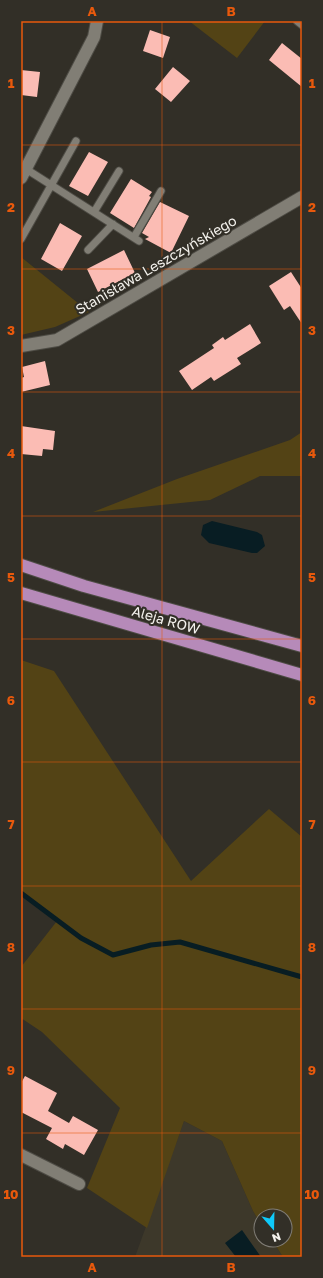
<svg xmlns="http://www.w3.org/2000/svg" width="323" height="1278" viewBox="0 0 323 1278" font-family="'Golos Text',sans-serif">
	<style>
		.built { fill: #3d382a }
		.green { fill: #534315 }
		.water { fill: #081d23 }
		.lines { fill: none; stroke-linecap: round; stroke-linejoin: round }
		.stream { stroke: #081d23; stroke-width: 5 }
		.building { fill: #fbbcb4 }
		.lane-casing { stroke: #4e4c45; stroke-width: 9 }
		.street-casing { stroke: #4e4c45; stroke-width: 14 }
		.primary-casing { stroke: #4e4c45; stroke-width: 14 }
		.lane { stroke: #817e75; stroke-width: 7 }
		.street { stroke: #817e75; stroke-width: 12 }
		.primary { stroke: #b68ab9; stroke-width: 12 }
		.grid { fill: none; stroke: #e8590c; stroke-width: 1; stroke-opacity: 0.55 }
		.labels { text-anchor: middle; stroke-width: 4; stroke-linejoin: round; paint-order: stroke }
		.street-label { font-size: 14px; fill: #f4f2ed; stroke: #322f27 }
		.neatline { fill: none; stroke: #e8590c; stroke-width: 1.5 }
		.grid-label { font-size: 13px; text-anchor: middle; font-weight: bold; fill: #e8590c }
	</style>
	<rect width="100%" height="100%" fill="#322f27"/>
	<path class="built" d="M184 1121 222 1141 253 1211 261 1224V1240H272L283 1257H135Z"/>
	<path class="green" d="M189 21H265L237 58Z
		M21 257 89 312 55 327 21 335Z
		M302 432V476H260L210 500 93 512 177 479 290 440Z
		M21 660 54 671 191 881 269 809 302 837V1257H283L272 1240H285V1216H261V1224L253 1211 222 1141 184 1121 147 1228 87 1188 120 1108 42 1032 21 1018V967L57 921 21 896Z"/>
	<path class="water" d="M212 521 257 532 262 535 265 546 257 553H252L209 543 201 535 203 525Z
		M242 1230 261 1257H236L225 1243Z"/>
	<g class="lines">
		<path class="stream" d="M21 893 81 938 113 955 151 945 180 942 302 977"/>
	</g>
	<path class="building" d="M150 30 170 37 163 58 143 51Z
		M282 43 302 59V87L269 60Z
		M173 67 190 81 171 102 155 89Z
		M21 70 40 72 37 97 21 95Z
		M89 152 108 162 88 196 69 186Z
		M131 179 152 192 149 196 151 197 134 228 110 213Z
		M160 202 189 216 171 253 145 239 149 237 142 233Z
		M60 223 82 236 62 271 41 259Z
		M124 250 135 273 98 292 87 269Z
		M291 272 302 289V324L290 306 284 310 269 286Z
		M250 324 261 343 237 358 241 364 214 381 211 377 192 390 179 371 214 348 212 345 223 337 225 340Z
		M45 361 50 385 21 392V378L24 377 22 367Z
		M21 426 55 431 53 450 43 449 42 456 21 454Z
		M25 1076 57 1093 48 1111 69 1123 73 1116 98 1130 84 1155 65 1144 63 1149 46 1139 52 1128 21 1112V1083Z"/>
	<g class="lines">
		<defs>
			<path id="lane" d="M297 21 302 25
				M26 169 139 241
				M94 212 119 171
				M134 237 161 191
				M21 239 76 141
				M88 250 113 224"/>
			<path id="street" d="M21 178 94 37 97 21
				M21 346 57 340 302 197
				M21 1155 79 1184"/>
			<path id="primary" d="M21 565 84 586 302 646
				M21 593 302 675"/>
		</defs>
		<use href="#lane" class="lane-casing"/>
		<use href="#street" class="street-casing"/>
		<use href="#primary" class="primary-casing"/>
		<use href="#lane" class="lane"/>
		<use href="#street" class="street"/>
		<use href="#primary" class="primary"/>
	</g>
	<path class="grid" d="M162 21V1257M21 145H302M21 269H302M21 392H302M21 516H302M21 639H302M21 762H302M21 886H302M21 1009H302M21 1133H302"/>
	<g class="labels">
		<g class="street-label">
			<text transform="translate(156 265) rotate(-30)" y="5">Stanisława Leszczyńskiego</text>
			<text transform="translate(166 620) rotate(16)" y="5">Aleja ROW</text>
		</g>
	</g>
	<rect width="323" height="1278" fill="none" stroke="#322f27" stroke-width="44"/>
	<g transform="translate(273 1228) rotate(160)"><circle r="19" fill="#322f27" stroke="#807d76"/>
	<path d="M0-3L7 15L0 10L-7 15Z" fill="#0fcafa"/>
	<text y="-6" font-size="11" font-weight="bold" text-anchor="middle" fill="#f4f2ed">N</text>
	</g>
	<rect x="22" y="22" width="279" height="1234" class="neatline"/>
	<g class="grid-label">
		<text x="92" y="16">A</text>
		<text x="231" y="16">B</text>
		<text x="11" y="88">1</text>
		<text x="312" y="88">1</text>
		<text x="11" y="212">2</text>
		<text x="312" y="212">2</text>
		<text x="11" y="335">3</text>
		<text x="312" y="335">3</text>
		<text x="11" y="458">4</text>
		<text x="312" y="458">4</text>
		<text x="11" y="582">5</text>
		<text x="312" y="582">5</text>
		<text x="11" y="705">6</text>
		<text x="312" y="705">6</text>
		<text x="11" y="829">7</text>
		<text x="312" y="829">7</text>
		<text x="11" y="952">8</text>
		<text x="312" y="952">8</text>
		<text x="11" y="1075">9</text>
		<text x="312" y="1075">9</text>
		<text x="11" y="1199">10</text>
		<text x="312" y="1199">10</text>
		<text x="92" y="1272">A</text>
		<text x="231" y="1272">B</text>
	</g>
</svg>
